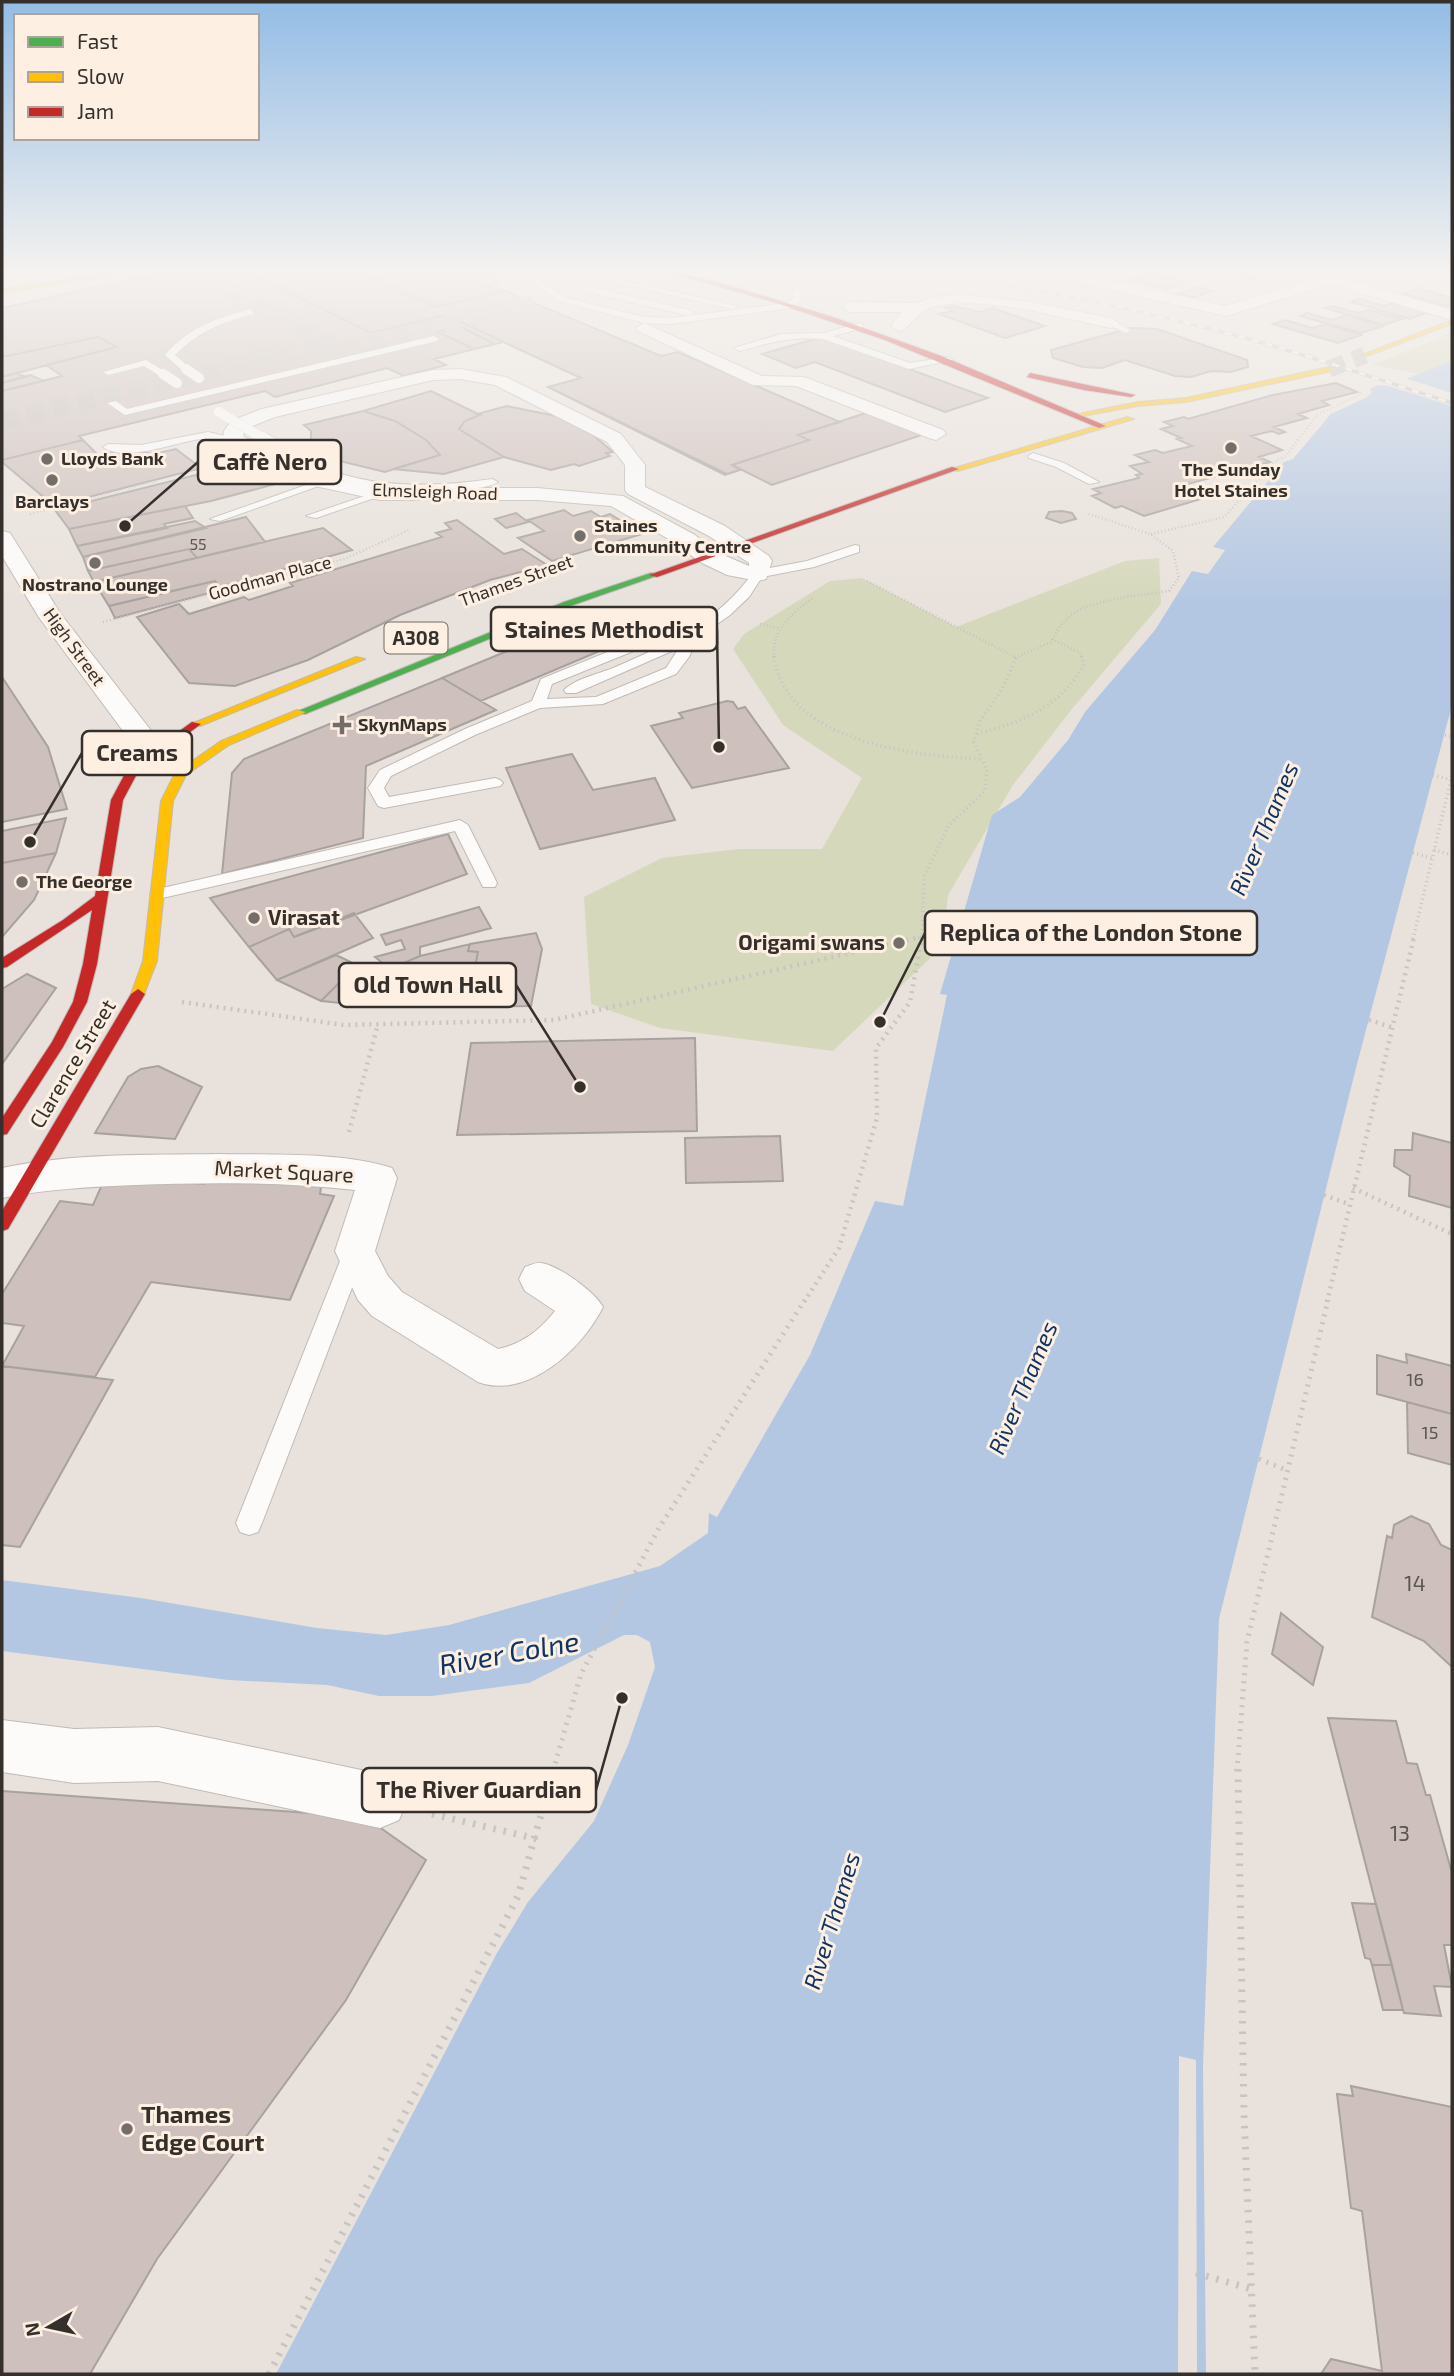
<svg xmlns="http://www.w3.org/2000/svg" width="1454" height="2376" viewBox="0 0 1454 2376" font-family="'Exo 2',sans-serif">
	<style>
		.green { fill: #d6d8bc }
		.water { fill: #b4c7e2 }
		.pier { fill: #e9e2dc }
		.building { fill: #cec0bc; stroke: #a8a29e; stroke-width: 2 }
		.lines { fill: none; stroke-linecap: round; stroke-linejoin: round }
		.street-tunnel { stroke: #c5beb9; stroke-width: 17; stroke-dasharray: 17 9; stroke-linecap: butt }
		.secondary-tunnel { stroke: #c5beb9; stroke-width: 17; stroke-dasharray: 17 9; stroke-linecap: butt }
		.lane-casing { stroke: #c0bab5; stroke-width: 2 }
		.street-casing { stroke: #c0bab5; stroke-width: 2 }
		.fast-casing { stroke: #c0bab5; stroke-width: 2 }
		.slow-casing { stroke: #c0bab5; stroke-width: 2 }
		.jam-casing { stroke: #c0bab5; stroke-width: 2 }
		.path-far5 { stroke: #c7c4c1; stroke-width: 2; stroke-dasharray: 1 2.5; stroke-linecap: butt }
		.path-far4 { stroke: #c7c4c1; stroke-width: 2.5; stroke-dasharray: 1 2.5; stroke-linecap: butt }
		.path-far3 { stroke: #c7c4c1; stroke-width: 3.5; stroke-dasharray: 1 3.5; stroke-linecap: butt }
		.path-far2 { stroke: #c7c4c1; stroke-width: 4.5; stroke-dasharray: 2 5; stroke-linecap: butt }
		.path-far1 { stroke: #c7c4c1; stroke-width: 5; stroke-dasharray: 2 6; stroke-linecap: butt }
		.path { stroke: #c7c4c1; stroke-width: 7; stroke-dasharray: 2.5 8; stroke-linecap: butt }
		.lane { fill: #fcfbfa; fill-rule: evenodd }
		.street { fill: #fcfbfa; fill-rule: evenodd }
		.fast { fill: #4caf50; fill-rule: evenodd }
		.slow { fill: #ffc107; fill-rule: evenodd }
		.jam { fill: #c62828; fill-rule: evenodd }
		.rail-casing { stroke: #c4c3c2; stroke-width: 3.5 }
		.rail { stroke: #fdf0e3; stroke-width: 2.5; stroke-dasharray: 7; stroke-linecap: butt }
		.lane-bridge-far1-casing { stroke: #c0bab5; stroke-width: 10; stroke-linecap: butt }
		.lane-bridge-casing { stroke: #c0bab5; stroke-width: 13; stroke-linecap: butt }
		.lane-bridge-far1 { stroke: #fcfbfa; stroke-width: 10 }
		.lane-bridge { stroke: #fcfbfa; stroke-width: 12 }
		.poi-dot { fill: #746e6a; stroke: #fdf0e3; stroke-width: 2.5 }
		.labels { text-anchor: middle; stroke-width: 6; stroke-linejoin: round; paint-order: stroke }
		.far-number-label { font-size: 16px; fill: #5b5450 }
		.far-poi-label { font-size: 18px; font-weight: bold; fill: #35302c; stroke: #fdf0e3; text-anchor: start }
		.far-street-label { font-size: 18px; fill: #35302c; stroke: #fdf0e3 }
		.number-label { font-size: 18px; fill: #5b5450 }
		.shield { fill: #fdf0e3; stroke: #716a63; stroke-width: 2 }
		.shield-label { font-size: 19px; font-weight: bold; fill: #35302c }
		.poi-label { font-size: 21px; font-weight: bold; fill: #35302c; stroke: #fdf0e3; text-anchor: start }
		.street-label { font-size: 21px; fill: #35302c; stroke: #fdf0e3 }
		.near-number-label { font-size: 21px; fill: #5b5450 }
		.water-label { font-size: 23px; font-style: italic; fill: #0e3466; stroke: #fdf0e3 }
		.near-poi-label { font-size: 24px; font-weight: bold; fill: #35302c; stroke: #fdf0e3; text-anchor: start }
		.near-water-label { font-size: 28px; font-style: italic; fill: #0e3466; stroke: #fdf0e3 }
		.leader { fill: none; stroke: #35302c; stroke-width: 2.5 }
		.callout-dot { fill: #35302c; stroke: #fdf0e3; stroke-width: 2.5 }
		.callout { fill: #fdf0e3; stroke: #35302c; stroke-width: 2.5 }
		.callout-label { font-size: 23px; text-anchor: middle; font-weight: bold; fill: #35302c }
	</style>
	<rect width="100%" height="100%" fill="#e9e2dc"/>
	<path class="green" d="M1452 333V360L1418 374 1372 365Z
		M1159 558 1161 604 1072 709 1013 785 948 895 942 947 833 1051 660 1028 591 1004 584 897 662 858 738 849H822L862 778 783 725 733 649 744 634 830 581 862 578 956 627 1125 561Z"/>
	<path class="water" d="M1452 360V705L1356 1068 1219 1619 1203 2067 1206 2374H276L497 1953 528 1902 594 1821 628 1745 655 1667 650 1642 637 1635H624L529 1683 432 1696H379L327 1685 228 1680 2 1651V1580L141 1598 317 1628 386 1635 449 1625 660 1566 708 1533 709 1513 717 1517 810 1355 875 1201 903 1206 947 995 940 994 992 815 1020 797 1068 740 1085 712 1155 630 1192 571 1208 574 1225 550 1213 547 1284 462 1293 459 1331 414 1367 397 1372 392 1370 389 1378 385 1389 386Z"/>
	<path class="pier" d="M1402 377 1452 393V406L1376 382 1388 383Z
		M1179 2056 1196 2060 1197 2374H1178Z"/>
	<path class="building" d="M167 271H483L498 277 496 284 486 287 505 291 661 356 678 352 840 422 798 435 809 440 732 465 740 470 725 475 548 387 581 378 503 342 434 359 446 365 404 376 387 368 275 397 265 391 79 436 83 440 2 460V391L62 376 46 365 117 347 98 337 2 357V308Z
		M272 271H356L436 307 505 291 661 356 678 352 840 422 798 435 809 440 732 465 740 470 727 474 548 387 581 378 446 315 371 333 253 275Z
		M1224 271H1277L1249 279Z
		M1151 273 1185 282 1166 289 1132 280Z
		M1198 287 1212 291 1192 298 1178 294Z
		M1420 288 1452 298V304L1445 306 1402 294Z
		M1359 299 1384 306 1394 303 1428 312 1410 319 1351 302Z
		M953 306 979 312 992 308 1045 326 1005 338 939 314 953 311 946 308Z
		M1333 306 1358 313 1369 310 1402 319 1384 325 1325 308Z
		M1307 313 1332 320 1347 315 1383 326 1361 333 1300 316Z
		M1285 320 1312 328 1326 324 1361 335 1338 343 1273 324Z
		M459 326 495 344 474 349 438 332Z
		M1131 328 1157 329 1247 360 1248 367 1231 372 1211 371 1191 377 1175 376 1125 360 1102 368 1083 367 1053 358 1051 350Z
		M98 337 117 347 2 377V357Z
		M822 337 988 398 945 412 815 362 796 368 762 354Z
		M16 373 26 377 2 383V377Z
		M30 375 44 381 2 391V383Z
		M1336 383 1357 392 1322 401 1329 405 1298 414 1307 418 1274 427 1285 432 1279 434 1272 431 1251 436 1282 450 1259 457 1270 462 1180 486 1204 498 1144 516 1122 506 1115 508 1092 496 1101 493 1093 489 1139 478 1136 475 1142 474 1130 466 1149 462 1135 455 1155 450 1163 453 1192 446 1177 439 1181 438 1161 429 1173 426 1164 422 1184 417 1188 419 1273 395Z
		M431 391 480 415 465 421 459 429 504 457 444 474 393 469 440 455 426 440 395 421 363 411Z
		M507 406 556 416 593 435 613 452 606 453 610 456 579 466 574 464 551 470 504 457 459 429 465 421 480 415 477 414Z
		M363 411 395 421 426 440 440 455 385 472 340 461 311 444V431L304 425Z
		M872 411 925 434 772 485 732 465 809 440 798 435Z
		M83 440 99 456 116 451 120 455 133 451 154 454 176 449 201 468 54 506 2 462V460Z
		M260 465 287 481 211 501 69 529 55 510 228 467 243 468Z
		M185 506 193 518 164 524 167 528 77 546 69 529Z
		M564 510 573 516 591 511 601 517 610 514 642 534 552 561 518 538 544 531 528 520Z
		M1062 511 1072 513 1076 519 1061 523 1046 518 1049 512Z
		M516 513 528 522 506 528 495 519Z
		M246 517 265 542 197 558 189 549 88 571 83 557Z
		M457 520 504 554 522 549 547 565 490 580 400 615 308 660 235 686 189 683 137 617 179 604 189 614 244 597 249 600 293 586 290 583 442 537 436 533 451 529 445 523Z
		M195 521 206 528 83 557 77 546Z
		M323 528 352 550 220 587 215 581 109 606 94 582Z
		M189 549 197 558 94 582 88 571Z
		M215 581 221 590 115 618 109 606Z
		M602 612 610 616 615 614 635 624 629 627 640 634 481 701 442 678Z
		M2 677 48 747 67 809 2 822Z
		M442 678 496 710 366 766 363 838 222 874 232 773 244 759Z
		M727 701 733 702 738 709 745 707 789 768 692 788 651 726 683 718 679 713Z
		M572 754 593 790 655 778 675 820 540 849 506 768Z
		M66 818 56 853 2 863V831Z
		M448 834 467 874 294 937 289 929 249 947 210 898Z
		M56 853 34 900 2 937V863Z
		M479 907 491 928 420 947V956L390 969 375 957 405 949 401 940 386 945 381 935Z
		M354 913 373 938 277 980 249 947 289 929 294 937Z
		M536 933 542 949 531 1006 467 1007 478 952 468 951 470 944Z
		M470 944 468 951 478 952 467 1007H380L390 969 420 956Z
		M336 955 357 965 321 1001 277 980Z
		M357 965 390 969 380 1007 321 1001Z
		M27 974 56 988 2 1064V989Z
		M695 1038 697 1131 457 1135 471 1043Z
		M158 1066 202 1087 175 1139 95 1133 128 1077 141 1069Z
		M1413 1133 1452 1143V1208L1409 1196 1410 1176 1394 1166 1395 1150H1412Z
		M780 1136 783 1181 686 1183 685 1138Z
		M213 1172 323 1176 320 1194 334 1196 290 1300 151 1282 95 1377 2 1366 24 1326 2 1323V1294L60 1201 93 1205 105 1178 204 1184Z
		M1406 1354 1452 1366V1414L1377 1394V1355L1407 1363Z
		M2 1366 113 1380 20 1547 2 1545Z
		M1407 1402 1452 1414V1465L1408 1453Z
		M1411 1516 1429 1524 1441 1545 1452 1550V1667L1424 1641 1372 1617 1387 1536 1392 1538 1394 1525Z
		M1281 1613 1323 1647 1313 1685 1272 1654Z
		M1328 1718 1396 1721 1407 1763 1417 1764 1426 1795H1430L1452 1873V1945H1444L1452 1987 1434 1986 1441 2016 1404 2013 1403 2010Z
		M2 1791 365 1817 426 1860 346 2000 157 2259 90 2374H2Z
		M1352 1903 1376 1904 1392 1965H1372L1370 1959 1365 1958Z
		M1372 1965H1392L1403 2010H1383Z
		M1351 2086 1452 2107V2374H1321L1331 2359 1382 2371 1362 2211 1351 2208 1337 2094 1353 2096Z"/>
	<g class="lines">
		<path class="street-tunnel" d="M227 290 341 349 534 303
			M2 421 330 343"/>
		<path class="secondary-tunnel" d="M1329 369 1365 355"/>
		<defs>
			<path id="lane" d="M518 271H527L564 297 644 317 672 318 787 303 793 299V291L797 288 801 291V300L789 308 672 324 644 323 558 301Z
				M531 271 609 277 737 306 733 309 609 281 550 277Z
				M582 285 690 310 694 313 690 316 579 290Z
				M251 309 254 314C222 322 199 331 175 355L189 367V371H183L165 355C189 327 217 318 251 309Z
				M1108 321H1114L1130 330 1126 333 1108 325Z
				M860 323 863 324V328L833 336 910 363 948 357 953 360 909 369 823 339C793 336 768 343 739 351L734 348 781 334 824 333Z
				M434 336 439 339 437 341 125 415 107 403 116 401 127 409Z
				M146 360 166 372V376H160L144 366 108 375 103 372Z
				M208 432 238 439C230 445 212 438 201 439 175 442 126 463 103 447L108 444 141 445Z
				M287 450C301 454 312 464 326 469 378 489 438 487 492 479L498 482C489 488 473 488 461 490 398 496 338 486 283 455L282 453Z
				M1033 453 1064 463 1099 482 1089 484 1056 467 1029 458 1028 456Z
				M320 480 330 482 220 521 210 519Z
				M376 492 386 494 316 518 306 516Z
				M855 545 859 546V552L814 567 762 577 749 597 730 615 697 638 689 657 676 674 603 704 540 708 475 735 391 776 384 788 389 797 495 778 500 780 503 783 500 786 384 808 378 806 368 788 380 770 465 729 532 701 541 679 632 642 665 635 672 639 670 642 641 648 552 684 547 699 596 697 666 668 679 648 576 693H566L564 690C575 679 598 674 613 668 667 645 720 621 754 571L807 561Z
				M153 748 196 761 199 764 191 769 148 755 146 752 148 749Z
				M460 820 468 825 497 883 495 887H483L455 831 158 899 150 894 158 889Z
				M355 1242 363 1245 366 1251 262 1523 258 1532 249 1535 240 1532 236 1523 344 1251 347 1245Z"/>
			<path id="street" d="M1057 271H1078L1099 278 1225 306 1314 279 1302 275 1300 271H1319L1452 310V320L1330 284 1226 316 1090 285 1059 274Z
				M962 295 1030 302 1111 318 1119 323 1111 328C1064 318 979 294 933 307 914 313 911 328 899 331L891 326 902 312H850L842 307 850 302 916 303 933 297Z
				M644 323 762 376 804 377 943 430 946 434 936 440 929 438 796 386 753 385 638 331 636 328Z
				M460 369 506 377 621 434 645 465V487L725 526 769 556 772 561 766 579 758 581 727 575 698 561 679 545 611 506 537 500H380L296 482 223 439 224 431 231 421 262 409 433 370ZM460 379 495 385 607 442 625 465V490L628 494 709 536 749 563V566L714 551 695 535 623 496 537 488H380L309 473 243 436 245 429 275 417 433 380Z
				M2 531 10 533 60 613 163 746 167 752 163 758 153 760 143 758 38 616 2 556Z
				M220 1154C271 1155 343 1152 392 1168L397 1178 375 1251 388 1276 402 1292 498 1349C522 1344 539 1331 555 1311L525 1291 519 1279 525 1267C529 1266 536 1262 541 1263 558 1265 595 1292 603 1307 582 1349 528 1400 478 1382L372 1316 358 1300 335 1251 355 1190C282 1182 208 1182 135 1185 90 1187 46 1189 2 1198V1168C72 1153 148 1155 220 1154Z
				M2 1720 74 1729 158 1727 380 1774 399 1782 407 1801 399 1820 380 1828 158 1781 74 1783 2 1772Z"/>
			<path id="fast" d="M651 573 659 575 570 606 305 714 296 712 564 602Z"/>
			<path id="slow" d="M123 271H137L2 293V289Z
				M1452 320V324L1367 356 1362 355Z
				M1329 367 1332 371 1186 402 1138 406 1077 417 1073 415 1138 402 1186 398Z
				M1127 417 1134 419 958 471 951 469Z
				M356 657 365 659 200 726 191 724Z
				M297 710 306 712 229 745 186 775 173 801 157 961 143 997H133L131 994 143 961 161 801 175 773 221 741Z"/>
			<path id="jam" d="M663 271H673L725 284 836 318 944 357 1106 426 1099 428 885 340 776 303Z
				M1030 373 1135 395 1131 397 1084 390 1027 377Z
				M952 467 959 469 657 577 649 575Z
				M192 722 201 724 139 770 123 800 97 964 87 1002 63 1047 7 1134 2 1135V1118L52 1042 73 1002 83 964 92 910 7 967 2 968V958L63 920 95 896 111 800 128 768Z
				M138 989 145 994 8 1229 2 1231V1211L131 994Z"/>
		</defs>
		<use href="#lane" class="lane-casing"/>
		<use href="#street" class="street-casing"/>
		<use href="#fast" class="fast-casing"/>
		<use href="#slow" class="slow-casing"/>
		<use href="#jam" class="jam-casing"/>
		<path class="path-far5" d="M1298 440 1317 415 1363 393 1358 391"/>
		<path class="path-far4" d="M30 514 157 481
			M1151 534 1224 517 1278 459 1286 456 1299 438
			M867 581 1015 657
			M103 622 344 559 409 530
			M760 624 780 628
			M1052 639 1080 653 1082 658
			M774 658C771 630 792 613 813 598
			M1015 658 1051 642 1060 626 1071 615 1085 607 1118 598 1169 591 1179 578 1173 551 1150 534 1086 513"/>
		<path class="path-far3" d="M774 656C785 743 916 756 983 759
			M977 734C1021 722 1062 707 1084 664L1081 656
			M1445 735 1452 737
			M1433 775 1451 780
			M1434 850 1452 855
			M1413 853 1432 858
			M914 939 922 937
			M922 939 924 877 948 826 985 791 987 770 974 742 980 721 1002 689 1017 656
			M1413 939 1452 775"/>
		<path class="path-far2" d="M182 1002 344 1025 554 1020 921 937
			M1369 1020 1391 1027
			M349 1132 378 1024
			M1353 1188 1452 1234
			M1324 1195 1349 1204
			M804 1302 839 1248 877 1118 876 1048 910 1002 922 937
			M1327 1302 1414 937"/>
		<path class="path-far1" d="M1259 1459 1286 1470
			M553 1771 581 1674 659 1528 805 1300
			M1237 1771 1247 1642 1328 1300"/>
		<path class="path" d="M1238 1769 1244 2114 1255 2374
			M432 1814 537 1839
			M1196 2273 1251 2289
			M269 2374 518 1896 554 1769"/>
		<use href="#lane" class="lane"/>
		<use href="#street" class="street"/>
		<use href="#fast" class="fast"/>
		<use href="#slow" class="slow"/>
		<use href="#jam" class="jam"/>
		<defs>
			<path id="rail" d="M923 271C1031 289 1139 309 1245 338 1315 357 1383 381 1452 403"/>
		</defs>
		<use href="#rail" class="rail-casing"/>
		<use href="#rail" class="rail"/>
		<defs>
			<path id="lane-bridge-far1" d="M186 369 199 378
				M163 374 177 383
				M219 412 266 440"/>
			<path id="lane-bridge" d="M263 438 287 453"/>
		</defs>
		<use href="#lane-bridge-far1" class="lane-bridge-far1-casing"/>
		<use href="#lane-bridge" class="lane-bridge-casing"/>
		<use href="#lane-bridge-far1" class="lane-bridge-far1"/>
		<use href="#lane-bridge" class="lane-bridge"/>
	</g>
	<linearGradient id="sky" x2="0" y2="1"><stop stop-color="#93bce6"/><stop offset="0.45" stop-color="#f5f2ef"/><stop offset="1" stop-color="#f5f2ef" stop-opacity="0"/></linearGradient>
	<rect width="1454" height="604" fill="url(#sky)"/>
	<g class="poi-dot">
		<circle cx="1231" cy="448" r="7"/>
		<circle cx="47" cy="459" r="7"/>
		<circle cx="52" cy="480" r="7"/>
		<circle cx="580" cy="536" r="7"/>
		<circle cx="95" cy="563" r="7"/>
		<path d="M338.5 714.5h7v7h7v7h-7v7h-7v-7h-7v-7h7z"/>
		<circle cx="22" cy="882" r="7"/>
		<circle cx="254" cy="918" r="7"/>
		<circle cx="899" cy="943" r="7"/>
		<circle cx="127" cy="2129" r="7"/>
	</g>
	<g class="labels">
		<g class="far-number-label">
			<text x="198" y="550">55</text>
		</g>
		<g class="far-poi-label">
			<text x="61" y="465">Lloyds Bank</text>
			<text x="1231" y="476" text-anchor="middle">The Sunday<tspan x="1231" dy="21">Hotel Staines</tspan></text>
			<text x="52" y="508" text-anchor="middle">Barclays</text>
			<text x="594" y="532">Staines<tspan x="594" dy="21">Community Centre</tspan></text>
			<text x="95" y="591" text-anchor="middle">Nostrano Lounge</text>
			<text x="358" y="731">SkynMaps</text>
			<text x="36" y="888">The George</text>
		</g>
		<g class="far-street-label">
			<text transform="translate(435 492) rotate(2)" y="6">Elmsleigh Road</text>
			<text transform="translate(270 578) rotate(-15)" y="6">Goodman Place</text>
			<text transform="translate(516 581) rotate(-20)" y="6">Thames Street</text>
			<text transform="translate(74 647) rotate(54)" y="6">High Street</text>
		</g>
		<g class="number-label">
			<text x="1415" y="1386">16</text>
			<text x="1430" y="1439">15</text>
		</g>
		<rect class="shield" x="384.5" y="622.5" width="63" height="31" rx="5"/>
		<g class="shield-label">
			<text x="416" y="645">A308</text>
		</g>
		<g class="poi-label">
			<text x="268" y="925">Virasat</text>
			<text x="885" y="950" text-anchor="end">Origami swans</text>
		</g>
		<g class="street-label">
			<text transform="translate(73 1064) rotate(-59)" y="7">Clarence Street</text>
			<text transform="translate(284 1172) rotate(3)" y="7">Market Square</text>
		</g>
		<g class="near-number-label">
			<text x="1415" y="1591">14</text>
			<text x="1400" y="1841">13</text>
		</g>
		<g class="water-label">
			<text transform="translate(1264 829) rotate(-67)" y="8">River Thames</text>
			<text transform="translate(1023 1388) rotate(-67)" y="8">River Thames</text>
			<text transform="translate(832 1921) rotate(-73)" y="8">River Thames</text>
		</g>
		<g class="near-poi-label">
			<text x="141" y="2123">Thames<tspan x="141" dy="28">Edge Court</tspan></text>
		</g>
		<g class="near-water-label">
			<text transform="translate(509 1653) rotate(-10)" y="10">River Colne</text>
		</g>
	</g>
	<path class="leader" d="M125 526L198 462M719 747L717 629M30 842L82 753M880 1022L925 933M580 1087L516 985M622 1698L596 1790"/>
	<g class="callout-dot">
		<circle cx="125" cy="526" r="7"/>
		<circle cx="719" cy="747" r="7"/>
		<circle cx="30" cy="842" r="7"/>
		<circle cx="880" cy="1022" r="7"/>
		<circle cx="580" cy="1087" r="7"/>
		<circle cx="622" cy="1698" r="7"/>
	</g>
	<g class="callout">
		<rect x="198" y="440" width="143" height="44" rx="7"/>
		<rect x="491" y="607" width="226" height="44" rx="7"/>
		<rect x="82" y="731" width="110" height="44" rx="7"/>
		<rect x="925" y="911" width="332" height="44" rx="7"/>
		<rect x="339" y="963" width="177" height="44" rx="7"/>
		<rect x="362" y="1768" width="234" height="44" rx="7"/>
	</g>
	<g class="callout-label">
		<text x="270" y="470">Caffè Nero</text>
		<text x="604" y="638">Staines Methodist</text>
		<text x="137" y="761">Creams</text>
		<text x="1091" y="941">Replica of the London Stone</text>
		<text x="428" y="993">Old Town Hall</text>
		<text x="479" y="1798">The River Guardian</text>
	</g>
	<rect width="1454" height="2376" fill="none" stroke="#35302c" stroke-width="7"/>
	<rect x="14" y="14" width="245" height="126" fill="#fdf0e3" stroke="#ada39a" stroke-width="2"/>
	<rect x="28" y="37" width="35" height="10" fill="#4caf50" stroke="#ada39a" stroke-width="2"/>
	<text x="77" y="49" font-size="21" fill="#35302c">Fast</text>
	<rect x="28" y="72" width="35" height="10" fill="#ffc107" stroke="#ada39a" stroke-width="2"/>
	<text x="77" y="84" font-size="21" fill="#35302c">Slow</text>
	<rect x="28" y="107" width="35" height="10" fill="#c62828" stroke="#ada39a" stroke-width="2"/>
	<text x="77" y="119" font-size="21" fill="#35302c">Jam</text>
	<g transform="translate(49 2327) rotate(261)" stroke="#fdf0e3" stroke-width="5" paint-order="stroke">
	<path d="M0-5L12 26L0 18L-12 26Z" fill="#35302c"/>
	<text y="-10" font-size="19" font-weight="bold" text-anchor="middle" fill="#35302c">N</text>
	</g>
</svg>
